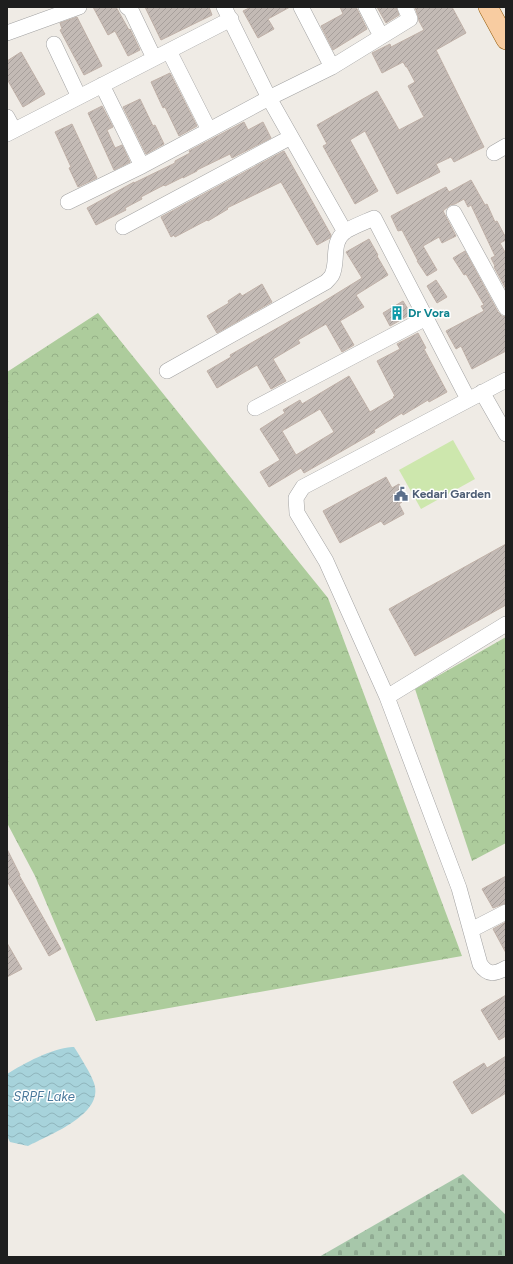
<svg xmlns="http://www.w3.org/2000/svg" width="513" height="1264" viewBox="0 0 513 1264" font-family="Figtree,sans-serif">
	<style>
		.grass { fill: #cde7ad }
		.forest { fill: url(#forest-crowns) }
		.cemetery { fill: url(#cemetery-stones) }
		.water { fill: url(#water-waves) }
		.building { fill: url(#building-hatch); stroke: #c0b1a8; fill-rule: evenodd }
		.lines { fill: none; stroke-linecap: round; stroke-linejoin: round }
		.minor-casing { stroke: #a2a2a2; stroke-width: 16 }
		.major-casing { stroke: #925a07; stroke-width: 20 }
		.minor { stroke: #fff; stroke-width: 15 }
		.major { stroke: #f8cca1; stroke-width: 19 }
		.labels { text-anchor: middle; stroke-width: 3; stroke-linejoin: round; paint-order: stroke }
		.culture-label { font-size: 12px; font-weight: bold; fill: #0d838f; stroke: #fff; text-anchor: start }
		.service-label { font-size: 12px; font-weight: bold; fill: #4e5e75; stroke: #fff; text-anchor: start }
		.water-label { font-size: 13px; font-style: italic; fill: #49789b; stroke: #fff }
	</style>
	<defs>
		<pattern id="forest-crowns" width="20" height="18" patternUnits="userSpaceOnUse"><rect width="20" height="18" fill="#adcc9c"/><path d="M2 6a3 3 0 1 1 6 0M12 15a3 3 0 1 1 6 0" fill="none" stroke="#94af86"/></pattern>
		<pattern id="cemetery-stones" width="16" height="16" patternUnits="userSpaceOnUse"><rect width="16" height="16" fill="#a7c7aa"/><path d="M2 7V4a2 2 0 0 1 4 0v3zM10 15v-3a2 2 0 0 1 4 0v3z" fill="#8faa92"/></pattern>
		<pattern id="water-waves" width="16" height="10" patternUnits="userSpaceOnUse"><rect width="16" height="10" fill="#a7d3db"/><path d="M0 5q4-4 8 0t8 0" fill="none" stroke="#8fb5bc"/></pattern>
		<pattern id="building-hatch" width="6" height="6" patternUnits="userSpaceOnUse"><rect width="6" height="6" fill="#c3bab5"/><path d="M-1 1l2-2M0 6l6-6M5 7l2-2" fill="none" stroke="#a79f9b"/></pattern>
	</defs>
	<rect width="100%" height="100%" fill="#efebe5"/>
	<path class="grass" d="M453 440 475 479 421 509 399 470Z"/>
	<path class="forest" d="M98 313 328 598 462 956 96 1021 35 876 7 823V372Z
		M506 637V843L472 861 415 689Z"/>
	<path class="cemetery" d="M463 1174 506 1215V1257H319Z"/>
	<path class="water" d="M72 1047H74L76 1050C82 1060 90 1072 94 1083 105 1114 49 1135 28 1146L10 1142 7 1136V1074C25 1063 50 1049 72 1047Z"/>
	<path class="building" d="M93 7H116L129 30 130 29 140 50 128 56 115 31 108 35Z
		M145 7H209L212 15 161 40Z
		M251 7H290L268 19 274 29 258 38 243 11Z
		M340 7H356L367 29 333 50 321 26 343 14Z
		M377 7H396L399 15 386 23Z
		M415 7H452L466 33 436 50 484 147 454 162 451 157 436 164 440 172 397 194 365 131 350 140 378 191 355 204 323 146 327 144 317 125 377 91 399 130 424 117 408 86 415 82 407 67H406L403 62 382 73 372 53 390 44 391 47 424 30 419 21 418 16Z
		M77 17 102 66 84 75 60 30 62 29 60 23Z
		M21 52 45 94 23 107 7 79V61Z
		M170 73 197 126 179 136 165 107 163 108 151 82Z
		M140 99 153 126 155 125 164 144 146 154 123 107Z
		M102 106 113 127 107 130 115 148 122 145 130 162 114 170 88 113Z
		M244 122 248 130 263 122 271 138 232 158 230 154 197 170V171L183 178V177L165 186 164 185 141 197 142 199 125 208 126 210 96 225 87 208 134 182V183L175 163V161L190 153 189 151Z
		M72 124 97 178 78 187 69 168 71 167 55 132Z
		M284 151 331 235 330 238 317 245 281 182 227 208 228 209 208 221 207 220 175 237 174 235 171 237 161 217Z
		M471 180 485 205 487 204 495 222 497 221 506 238V240L500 243 506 254V289L494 267 495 266 491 258 495 256 471 205 468 207 464 199 455 204 450 205 443 211 456 236 442 243 439 237 423 246 437 270 427 276 417 261H418L402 230 398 231 391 216 446 187 449 192Z
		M369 239 378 255 377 256 388 275 356 295 364 307 340 321 354 345 342 352 326 324 298 340 300 343 273 359 286 381 271 389 257 365 217 388 207 371 231 357 230 355 318 305 362 278 346 252Z
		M465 251 498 312 502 316 506 317V351L472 369 461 346 456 349 446 331 484 311 481 306 484 305 466 274 464 275 453 258Z
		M436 280 447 297 437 303 427 286Z
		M262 284 272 302 217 333 207 316 229 303 228 301 240 293 242 296Z
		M403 301 411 314 390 326 383 313Z
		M418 333 426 348 424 349 447 392 429 402 428 400 403 415 402 413 374 430 375 432 304 473 301 468 269 487 260 472 280 460 260 429 285 413 283 410 300 400 302 404 349 376 370 412 394 398 393 397 395 396 377 361 400 349 397 344ZM320 409 334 432 296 455 282 431Z
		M386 477 392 488 399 484 403 492 398 495 402 502 399 504 404 514 384 525 381 521 340 543 323 511Z
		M506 544V605L415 656 389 609Z
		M7 849 20 875H19L61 949 49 956 7 881Z
		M506 876V903L493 908 482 889Z
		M506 922V953L493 929Z
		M7 943 22 969 7 977Z
		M506 995V1036L499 1040 481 1010Z
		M506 1056V1093L472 1114 453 1082 484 1063 487 1068Z"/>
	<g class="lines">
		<defs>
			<path id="minor" d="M127 7 131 10 154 58
				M224 7 269 98 345 232
				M301 7 332 67
				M366 7 381 36
				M7 33 79 7
				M54 44 79 97
				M169 51 209 130
				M102 85 142 166
				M7 117 14 130
				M7 134 231 19
				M494 153 506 146
				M68 202 142 166 269 98 332 67 410 19 405 7
				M454 213 506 308
				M123 227 291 137
				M167 371 326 282C328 280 331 277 332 275 339 261 330 242 346 231 354 226 365 222 374 218L468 399
				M506 380 303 487 296 498 297 513 326 561 387 697 506 624
				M482 392 506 434
				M255 408 426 318
				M387 697 459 888 480 964C488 976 495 974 506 968
				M471 930 506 912"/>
			<path id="major" d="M488 7 506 40"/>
		</defs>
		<use href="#minor" class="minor-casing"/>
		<use href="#major" class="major-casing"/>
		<use href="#minor" class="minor"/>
		<use href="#major" class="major"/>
	</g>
	<defs>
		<symbol id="building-bare" viewBox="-9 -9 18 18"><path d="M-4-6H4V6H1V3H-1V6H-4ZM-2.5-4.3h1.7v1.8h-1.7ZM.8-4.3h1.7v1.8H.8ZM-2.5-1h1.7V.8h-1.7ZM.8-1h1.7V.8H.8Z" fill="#0f9aa8" stroke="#fff" stroke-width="2.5" paint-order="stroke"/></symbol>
		<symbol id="civic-bare" viewBox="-9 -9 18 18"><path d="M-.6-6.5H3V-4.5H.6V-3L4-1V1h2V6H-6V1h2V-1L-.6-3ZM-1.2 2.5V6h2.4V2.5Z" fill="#5c6f8a" stroke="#fff" stroke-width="2.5" paint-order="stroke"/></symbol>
	</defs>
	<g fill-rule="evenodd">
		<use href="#building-bare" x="387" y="303" width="20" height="20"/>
		<use href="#civic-bare" x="391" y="484" width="20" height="20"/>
	</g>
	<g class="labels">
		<g class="culture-label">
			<text x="408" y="317">Dr Vora</text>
		</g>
		<g class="service-label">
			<text x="412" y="498">Kedari Garden</text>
		</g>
		<g class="water-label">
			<text x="44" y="1101">SRPF Lake</text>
		</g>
	</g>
	<rect width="513" height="1264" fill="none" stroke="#1e1e1e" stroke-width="16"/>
</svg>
